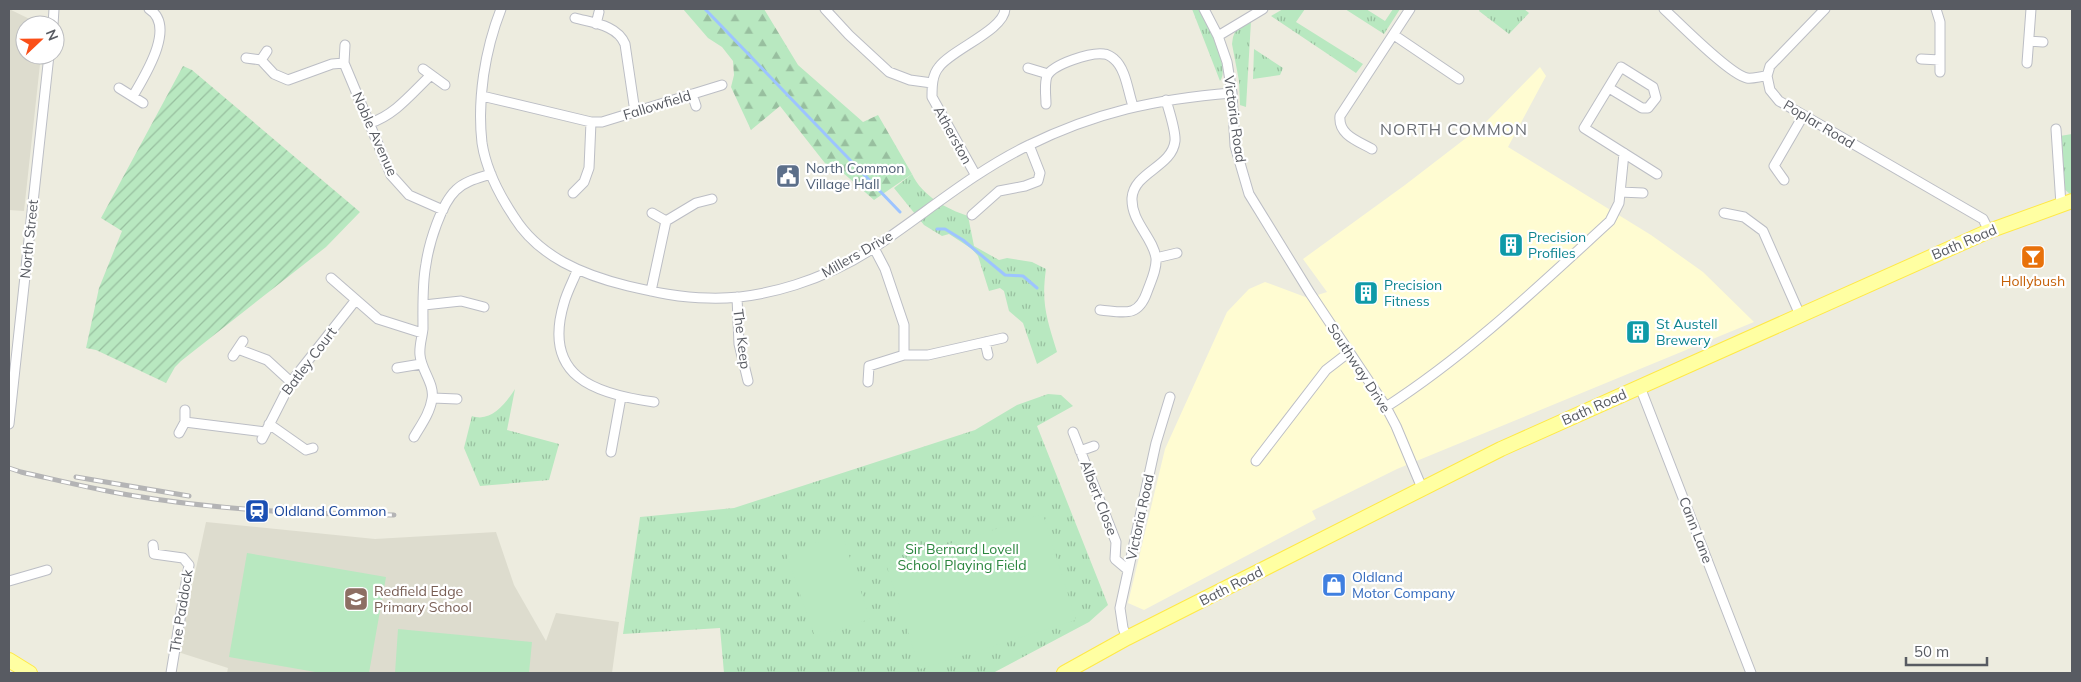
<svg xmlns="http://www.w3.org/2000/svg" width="2081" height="682" viewBox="0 0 2081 682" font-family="Mulish,sans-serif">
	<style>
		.commercial { fill: #fffcd2 }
		.education { fill: #dddcce }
		.grass { fill: url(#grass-tufts) }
		.forest { fill: url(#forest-firs) }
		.garden { fill: url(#garden-furrows) }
		.pitch { fill: #b8e8c0 }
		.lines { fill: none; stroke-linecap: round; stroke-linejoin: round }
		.stream { stroke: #9dc4ff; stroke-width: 3 }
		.minor-casing { stroke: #bcbec5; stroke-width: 11 }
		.primary-casing { stroke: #ffe946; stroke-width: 16 }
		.minor { stroke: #fff; stroke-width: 9 }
		.primary { stroke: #ffffa2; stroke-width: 14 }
		.rail-casing { stroke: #b4b4b5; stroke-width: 5 }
		.rail { stroke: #fff; stroke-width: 3; stroke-dasharray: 9; stroke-linecap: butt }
		.labels { text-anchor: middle; stroke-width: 4.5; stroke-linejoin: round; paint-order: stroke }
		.street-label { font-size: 14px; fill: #585b62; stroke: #fff }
		.service-label { font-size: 14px; fill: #4e5e75; stroke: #fff; text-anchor: start }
		.culture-label { font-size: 14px; fill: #0d838f; stroke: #fff; text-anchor: start }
		.food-label { font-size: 14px; fill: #c56008; stroke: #fff }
		.transit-label { font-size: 14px; fill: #164399; stroke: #fff; text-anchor: start }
		.park-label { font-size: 14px; fill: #2c863f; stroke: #fff }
		.shop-label { font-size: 14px; fill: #366cbe; stroke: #fff; text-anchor: start }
		.education-label { font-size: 14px; fill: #785e54; stroke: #fff; text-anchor: start }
		.quarter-label { font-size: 16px; letter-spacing: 1px; fill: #696d74; stroke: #fff }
	</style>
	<defs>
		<pattern id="grass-tufts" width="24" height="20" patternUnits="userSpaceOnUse" patternTransform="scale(1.25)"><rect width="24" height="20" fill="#b8e8c0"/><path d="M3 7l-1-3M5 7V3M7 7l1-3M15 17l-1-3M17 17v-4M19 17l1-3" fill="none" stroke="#98bf9f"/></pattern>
		<pattern id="forest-firs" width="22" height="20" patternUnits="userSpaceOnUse" patternTransform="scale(1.25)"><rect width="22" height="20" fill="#b8e8c0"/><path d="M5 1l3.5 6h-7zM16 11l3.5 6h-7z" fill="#98bf9f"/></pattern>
		<pattern id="garden-furrows" width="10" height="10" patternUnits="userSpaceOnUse" patternTransform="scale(1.25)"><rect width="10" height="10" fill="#b8e8c0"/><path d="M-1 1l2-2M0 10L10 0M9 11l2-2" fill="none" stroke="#98bf9f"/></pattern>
	</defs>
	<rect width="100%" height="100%" fill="#edecdf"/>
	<path class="commercial" d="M1540 67 1546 76 1508 147 1651 235 1703 272 1754 322 1397 469 1312 511 1316 519 1144 610 1128 603 1165 449 1227 312 1249 289 1265 282 1308 298 1327 292 1303 259 1405 185 1483 125Z"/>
	<path class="education" d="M9 9 42 25H25V55H41L24 211 9 210Z
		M206 522 375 539 496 532 514 585 546 641 556 613 619 622 612 673H227L228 668 178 652Z"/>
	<path class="grass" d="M1192 9H1199C1206 23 1231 67 1220 81Z
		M1283 9H1305L1296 22 1363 64 1356 73 1271 16Z
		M1345 9H1366L1385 21 1393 9H1400L1384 34Z
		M1480 9H1524L1529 13 1509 34 1479 11Z
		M1251 21 1246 107 1240 105 1239 81 1232 44 1233 37 1235 32Z
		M1254 49 1283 68 1280 75 1253 79Z
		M2072 134V195H2071L2063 188 2060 136Z
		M912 174C922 196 947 209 968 216L974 246 999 260 1007 258 1032 262 1046 269C1041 304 1047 319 1057 352L1037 364 1023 323 1009 311 1004 291 1000 288 989 291 978 256 972 249 949 234 942 236 924 225 894 188Z
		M515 389 507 430 559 444 549 480 480 486 464 448 472 416C491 423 506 403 515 389Z
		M1048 394 1061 395 1073 406 1037 426 1108 605 1089 622 993 673H724L720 628 623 634 640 517 734 508 975 430 1017 405Z"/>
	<path class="forest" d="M683 9H764L798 65 863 122 878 115 912 174 874 200 841 171 828 167 780 106 751 130 731 87 734 75 733 61 722 47 708 38Z"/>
	<path class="garden" d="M183 66 192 70 360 212 326 247 181 361 175 367 166 383 96 350 86 348 99 288 122 231 101 218Z"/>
	<path class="pitch" d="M1043 514 1076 620 920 669 886 564Z
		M842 534 870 619 815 637 786 553Z
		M247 553 386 577 369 673H321L229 657Z
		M398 629 532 642 529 673H395Z"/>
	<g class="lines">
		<path class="stream" d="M705 9 900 212
			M937 229H945L963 240 1005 275 1023 276 1037 288"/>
		<defs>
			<path id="minor" d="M501 9C485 50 477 99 482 143 486 169 500 196 514 217 539 257 583 275 628 286 654 292 681 298 708 298 765 300 828 278 875 247 926 213 972 173 1027 146 1096 112 1156 99 1232 93
				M825 9 849 35 889 72 910 80 932 83
				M1204 9 1218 36 1227 62 1232 93 1235 146 1249 194 1310 293 1386 407 1396 426 1422 488
				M1664 9C1679 23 1730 75 1747 78 1753 79 1761 76 1767 76
				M1936 9 1940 22V72
				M575 18C593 23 617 25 625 44L635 112
				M596 24 599 12
				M53 25 54 9
				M1394 35 1459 79
				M1218 36 1263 9
				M2030 41 2043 42
				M246 58 261 60 267 51
				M1921 59 1940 60
				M261 60 274 74 288 80 332 64 344 63 391 175 409 195 443 210
				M344 63 345 45
				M2027 63 2031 9
				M1028 68 1048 74
				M423 69 445 85
				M1767 76 1770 90 1779 101 1983 219 1989 231
				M1767 76 1770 66 1825 9
				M119 88 143 103
				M1609 88 1642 108H1648L1656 98 1653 87 1621 67 1584 128 1657 174
				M692 94 696 106
				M133 96C144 77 177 26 149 9
				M482 96 591 122H602L722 85
				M1046 104C1046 95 1044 85 1047 76 1053 64 1091 52 1104 54 1107 54 1112 57 1114 59 1126 69 1128 92 1133 106
				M370 123C395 115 412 93 431 75
				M2056 129 2061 205
				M1372 149C1358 141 1338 135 1340 116L1410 9
				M975 174 932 97C932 87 932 75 939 67 951 50 1004 30 1005 9
				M1784 180 1774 166 1803 116
				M1620 192 1643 193
				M573 193 584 182 589 168 591 122
				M652 213 666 221
				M1724 213 1744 217 1763 231 1800 315
				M972 215 999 191 1025 186 1038 181 1040 173 1029 145
				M1156 258 1177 253
				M577 271C573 281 567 292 564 303 542 376 594 394 654 402
				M331 278 378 319 422 333
				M651 291 666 221 696 203 712 199
				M737 297 739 344 748 381
				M424 305 461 301 484 307
				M1100 310C1124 312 1138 318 1147 292 1151 281 1157 269 1156 258 1153 237 1131 222 1132 198 1134 172 1172 167 1175 141 1176 131 1169 111 1166 100
				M985 342 988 355
				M238 349 267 360 291 382
				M904 355H928L1003 338
				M233 356 243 341
				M397 368 421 364
				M868 382 869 366 904 355V325L885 269 874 248
				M1640 387 1751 673
				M433 398 457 399
				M1386 407C1468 354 1538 287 1610 221L1619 203 1624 153
				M185 422 265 432
				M9 424 49 55
				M269 424 306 450 313 448
				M1073 432 1116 542 1115 559 1128 570
				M179 433 185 422V410
				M414 437C421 425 430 413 432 399 435 384 421 370 420 355 419 346 422 338 423 329 423 308 422 284 426 264 429 243 441 204 456 190 465 181 479 178 491 174
				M262 439 291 382 355 301
				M1080 451 1094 446
				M611 452 621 397
				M1256 461 1326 370 1348 353
				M153 545 154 554 183 558 189 565 171 673
				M9 581 47 570
				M1127 638 1123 628 1120 608 1156 443 1170 397"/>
			<path id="primary" d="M9 660 30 673
				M1064 673 1127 638 1501 449 1989 231 2072 201"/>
		</defs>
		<use href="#minor" class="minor-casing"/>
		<use href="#primary" class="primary-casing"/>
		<use href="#minor" class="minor"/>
		<use href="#primary" class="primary"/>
		<defs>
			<path id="rail" d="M9 468 21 472C57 480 93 489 129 495 217 510 305 514 394 515
				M76 477 189 496"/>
		</defs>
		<use href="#rail" class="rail-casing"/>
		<use href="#rail" class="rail"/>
	</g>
	<defs>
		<symbol id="civic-square" viewBox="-11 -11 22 22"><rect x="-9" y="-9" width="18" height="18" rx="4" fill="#5c6f8a" stroke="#fff"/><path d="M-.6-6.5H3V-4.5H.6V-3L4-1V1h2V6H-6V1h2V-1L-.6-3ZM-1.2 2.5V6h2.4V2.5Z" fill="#fff"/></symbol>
		<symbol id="building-square" viewBox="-11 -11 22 22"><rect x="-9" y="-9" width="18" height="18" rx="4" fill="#0f9aa8" stroke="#fff"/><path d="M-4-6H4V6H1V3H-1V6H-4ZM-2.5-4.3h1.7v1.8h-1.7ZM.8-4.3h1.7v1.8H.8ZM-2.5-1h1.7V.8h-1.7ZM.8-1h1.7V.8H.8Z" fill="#fff"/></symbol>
		<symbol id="bar-square" viewBox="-11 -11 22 22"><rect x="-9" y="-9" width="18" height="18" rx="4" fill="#e8710a" stroke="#fff"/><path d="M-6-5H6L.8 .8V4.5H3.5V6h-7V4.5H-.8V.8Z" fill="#fff"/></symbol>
		<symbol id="station-square" viewBox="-11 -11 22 22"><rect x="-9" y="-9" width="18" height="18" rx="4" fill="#1a4fb4" stroke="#fff"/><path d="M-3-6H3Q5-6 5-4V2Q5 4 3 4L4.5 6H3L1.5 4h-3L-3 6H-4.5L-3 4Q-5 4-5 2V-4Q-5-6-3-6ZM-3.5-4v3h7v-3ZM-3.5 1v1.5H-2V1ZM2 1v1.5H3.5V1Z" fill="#fff"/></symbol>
		<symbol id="shop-square" viewBox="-11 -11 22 22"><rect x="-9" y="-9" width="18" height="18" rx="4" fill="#3f7fe0" stroke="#fff"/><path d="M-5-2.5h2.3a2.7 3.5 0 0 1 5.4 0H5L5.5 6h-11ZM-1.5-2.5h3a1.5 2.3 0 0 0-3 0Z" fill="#fff"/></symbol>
		<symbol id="school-square" viewBox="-11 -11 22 22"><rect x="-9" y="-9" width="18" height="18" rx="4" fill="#8d6e63" stroke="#fff"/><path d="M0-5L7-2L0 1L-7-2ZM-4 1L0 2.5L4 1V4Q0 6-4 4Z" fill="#fff"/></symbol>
	</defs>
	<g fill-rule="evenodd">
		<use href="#civic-square" x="774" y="162" width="28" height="28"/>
		<use href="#building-square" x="1497" y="231" width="28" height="28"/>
		<use href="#bar-square" x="2019" y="243" width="28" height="28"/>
		<use href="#building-square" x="1352" y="279" width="28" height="28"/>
		<use href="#building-square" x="1624" y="318" width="28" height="28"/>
		<use href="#station-square" x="243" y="497" width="28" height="28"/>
		<use href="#shop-square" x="1320" y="571" width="28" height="28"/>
		<use href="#school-square" x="342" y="585" width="28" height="28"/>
	</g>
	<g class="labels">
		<g class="street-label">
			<text transform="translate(657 105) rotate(-17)" y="5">Fallowfield</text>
			<text transform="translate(1235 119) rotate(82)" y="5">Victoria Road</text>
			<text transform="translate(1819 124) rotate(31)" y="5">Poplar Road</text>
			<text transform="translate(375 134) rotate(66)" y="5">Noble Avenue</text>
			<text transform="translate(953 135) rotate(61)" y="5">Atherston</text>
			<text transform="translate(29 239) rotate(-84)" y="5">North Street</text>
			<text transform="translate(1964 242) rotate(-23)" y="5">Bath Road</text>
			<text transform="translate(857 254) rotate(-30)" y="5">Millers Drive</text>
			<text transform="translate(742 339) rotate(83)" y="5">The Keep</text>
			<text transform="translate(309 361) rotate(-53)" y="5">Batley Court</text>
			<text transform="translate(1359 368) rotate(57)" y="5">Southway Drive</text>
			<text transform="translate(1594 407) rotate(-24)" y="5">Bath Road</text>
			<text transform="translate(1099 498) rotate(69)" y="5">Albert Close</text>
			<text transform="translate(1140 517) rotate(-78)" y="5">Victoria Road</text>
			<text transform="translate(1696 530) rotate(69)" y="5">Cann Lane</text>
			<text transform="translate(1231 586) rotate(-27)" y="5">Bath Road</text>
			<text transform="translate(181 611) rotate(-81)" y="5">The Paddock</text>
		</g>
		<g class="service-label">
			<text x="806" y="173">North Common<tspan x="806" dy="16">Village Hall</tspan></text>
		</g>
		<g class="culture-label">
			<text x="1528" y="242">Precision<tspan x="1528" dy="16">Profiles</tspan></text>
			<text x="1384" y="290">Precision<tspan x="1384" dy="16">Fitness</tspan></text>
			<text x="1656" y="329">St Austell<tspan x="1656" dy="16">Brewery</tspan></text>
		</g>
		<g class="food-label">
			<text x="2033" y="286">Hollybush</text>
		</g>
		<g class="transit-label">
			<text x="274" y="516">Oldland Common</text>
		</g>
		<g class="park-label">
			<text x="962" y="554">Sir Bernard Lovell<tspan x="962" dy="16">School Playing Field</tspan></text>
		</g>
		<g class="shop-label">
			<text x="1352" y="582">Oldland<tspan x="1352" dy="16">Motor Company</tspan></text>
		</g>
		<g class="education-label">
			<text x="374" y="596">Redfield Edge<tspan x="374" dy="16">Primary School</tspan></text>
		</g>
		<g class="quarter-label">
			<text x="1454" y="135">NORTH COMMON</text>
		</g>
	</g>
	<rect width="2081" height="682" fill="none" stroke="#585b62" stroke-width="20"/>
	<g transform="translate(40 40) rotate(68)"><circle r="24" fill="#ffffff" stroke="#bcbdc0"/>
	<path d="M0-4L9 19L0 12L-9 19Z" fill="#fa4f18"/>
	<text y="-8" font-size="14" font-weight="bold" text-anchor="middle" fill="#585b62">N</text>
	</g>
	<path d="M1906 657v8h81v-8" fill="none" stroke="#585b62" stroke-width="2.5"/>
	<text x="1914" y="657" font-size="15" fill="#585b62" stroke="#ffffff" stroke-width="4" paint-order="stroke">50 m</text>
</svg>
